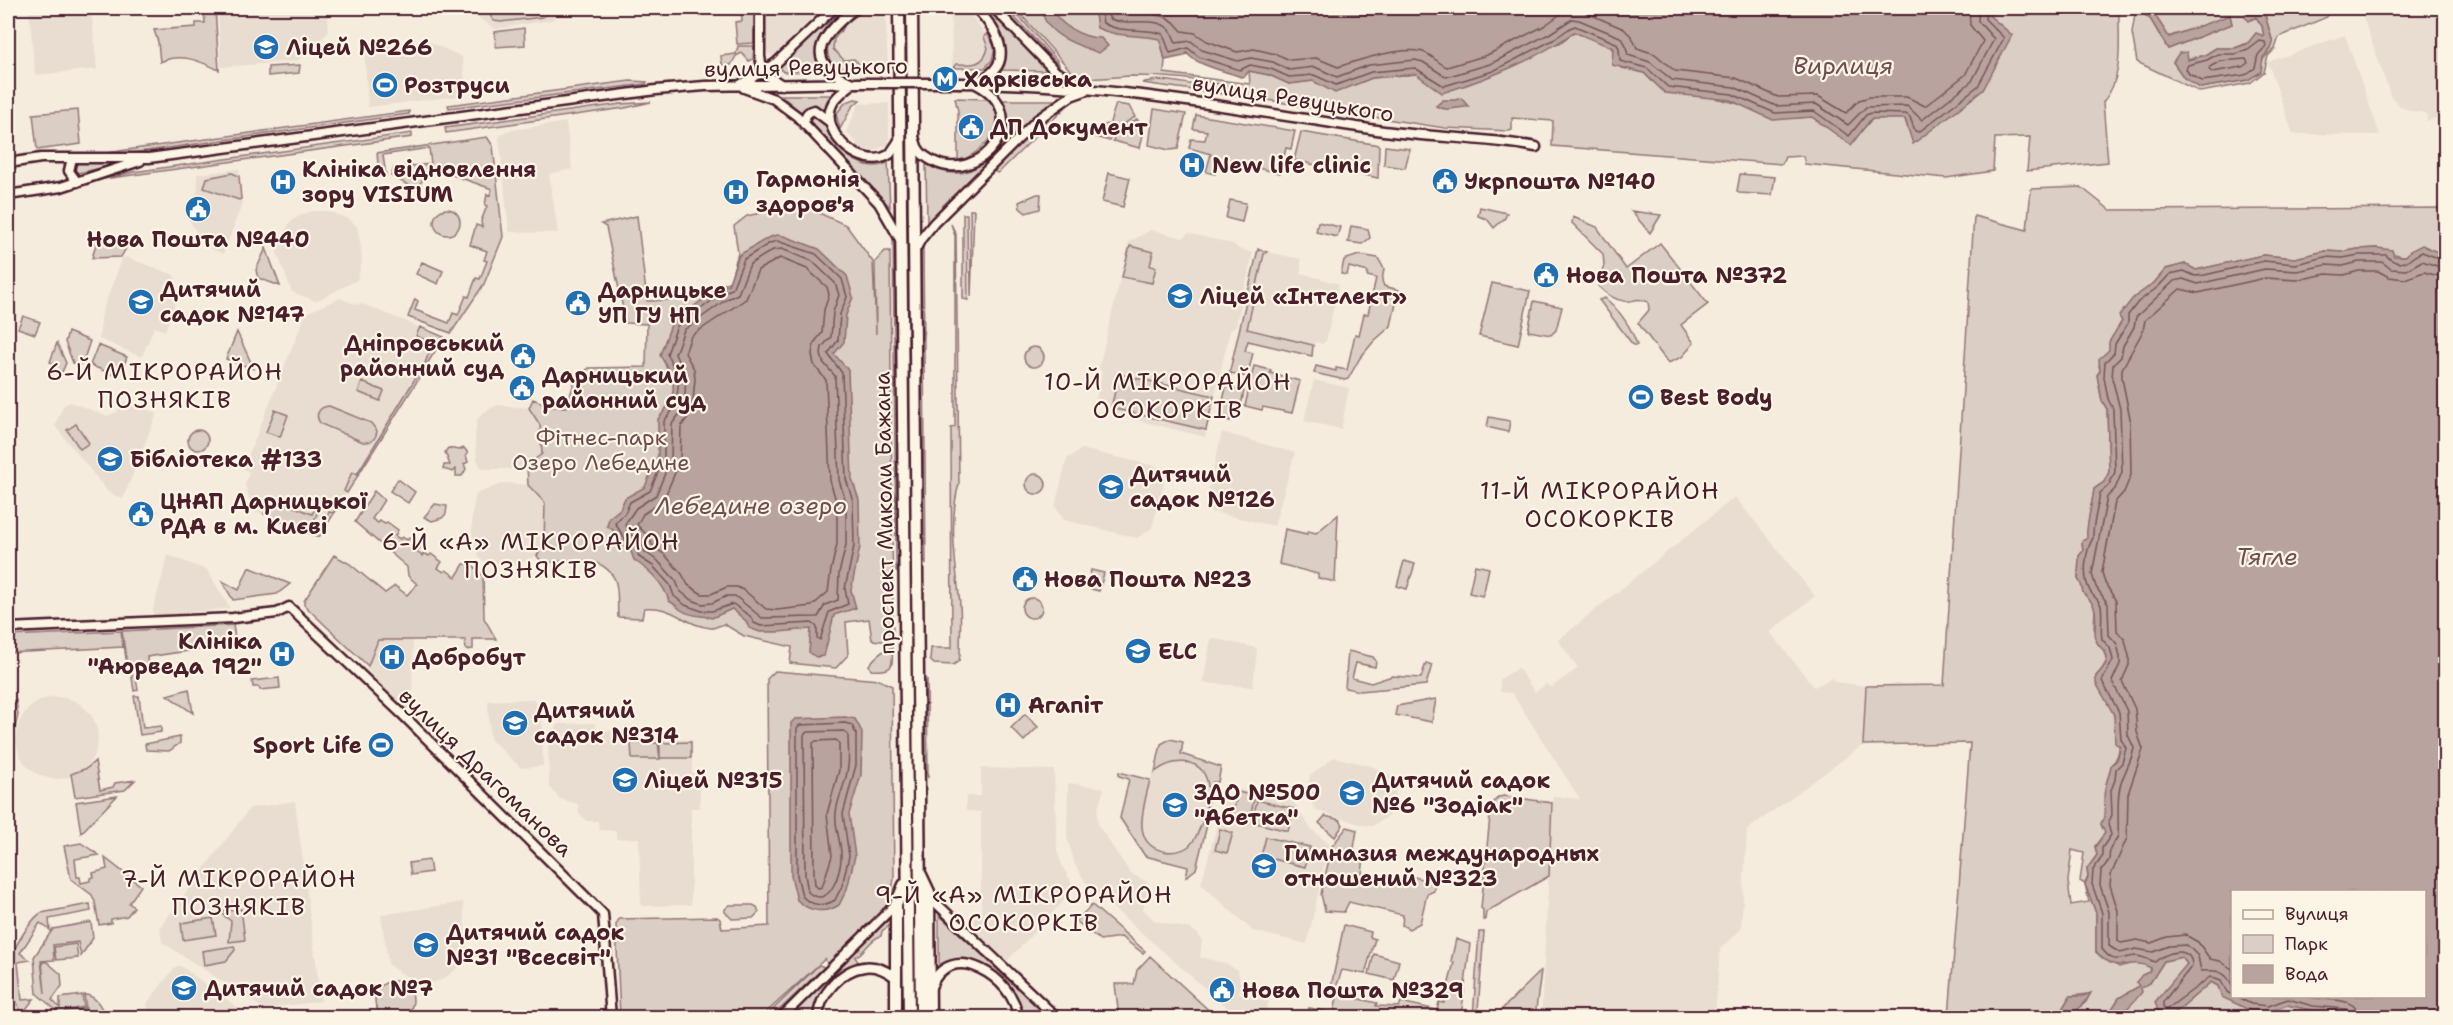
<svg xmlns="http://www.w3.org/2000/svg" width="2453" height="1025" viewBox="0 0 2453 1025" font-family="'Shantell Sans',sans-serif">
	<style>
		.built { fill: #e8ddd0 }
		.green { fill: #dbcec4; stroke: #927678; stroke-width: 1.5; fill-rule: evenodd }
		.water { fill: #b8a39e; stroke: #8c6e70; stroke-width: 1.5; fill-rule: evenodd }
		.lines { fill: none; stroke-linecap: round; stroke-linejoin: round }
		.shore { stroke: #765459; stroke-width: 1.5 }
		.secondary-casing { stroke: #4a1f2b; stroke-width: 13 }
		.highway-casing { stroke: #4a1f2b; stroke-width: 15 }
		.secondary { stroke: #fcf5e5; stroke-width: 8 }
		.highway { stroke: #fcf5e5; stroke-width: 10 }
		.secondary-bridge-casing { stroke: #4a1f2b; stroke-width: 13; stroke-linecap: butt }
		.secondary-bridge { stroke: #fcf5e5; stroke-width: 8 }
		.labels { text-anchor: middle; stroke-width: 4.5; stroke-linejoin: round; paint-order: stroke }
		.poi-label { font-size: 22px; font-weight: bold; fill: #4a1f2b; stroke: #fcf5e5; text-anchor: start }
		.street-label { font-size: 22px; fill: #4a1f2b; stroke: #fcf5e5 }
		.park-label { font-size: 22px; fill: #6e4b51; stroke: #fcf5e5 }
		.water-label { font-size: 24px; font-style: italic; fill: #704d53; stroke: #fcf5e5 }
		.neighbourhood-label { font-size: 24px; letter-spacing: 1.5px; fill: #4a1f2b; stroke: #fcf5e5 }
	</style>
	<rect width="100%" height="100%" fill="#f5ecde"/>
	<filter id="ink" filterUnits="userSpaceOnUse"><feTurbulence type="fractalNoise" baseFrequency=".0167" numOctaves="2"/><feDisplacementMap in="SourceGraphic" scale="12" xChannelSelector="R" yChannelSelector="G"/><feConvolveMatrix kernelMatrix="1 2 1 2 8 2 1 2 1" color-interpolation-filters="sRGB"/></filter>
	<g filter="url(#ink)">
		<path class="built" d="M29 8H91L97 69 35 75Z
			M218 8H328V33L297 61 221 67Z
			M464 8H567L552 20 495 29Z
			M765 8H825L772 57 765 50Z
			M865 8H885L888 67 863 68 859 62 844 60 833 49 834 39 844 27 843 25 865 10Z
			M951 8H965L990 40 985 68H952Z
			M2360 8H2445V115L2427 121 2426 113 2411 111 2401 107 2391 97Z
			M2345 35 2380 135 2293 134 2268 62Z
			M428 41 462 57 467 95 368 107 364 46Z
			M889 103V144L873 151 862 149 846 132 859 104Z
			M566 122 572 169 549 174 558 233 509 232 499 137 506 131Z
			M239 169 242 204 223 254 205 246 187 217 198 189 197 174Z
			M312 211H326L349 219 357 227 361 247 362 262 357 280 316 301 292 292 277 253 289 223 299 216Z
			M1151 230 1183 238 1188 233 1233 244 1239 249 1253 253 1236 326 1230 331 1205 437 1105 412 1096 398 1102 372 1099 367 1129 242Z
			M1267 252 1301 259V273L1339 284 1326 341 1322 344 1316 342 1313 345 1247 329 1264 254Z
			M126 257 174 275 179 293 165 331 154 327 142 357 99 339 102 312 122 259Z
			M340 298 357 305 360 303 444 337 319 537 253 510 245 485 249 472 243 469 306 313Z
			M1314 380 1349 388 1341 429 1304 421Z
			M122 401 157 413 123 499 108 492 55 426 63 406 70 402 107 416 117 412Z
			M497 405 529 408 540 425 542 454 521 469H485L480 466 477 460 475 438 477 420 483 413Z
			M1222 432 1295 453 1274 526 1204 510Z
			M1082 449 1167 469 1152 528 1137 538 1064 520 1055 506 1067 459Z
			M504 483 528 485 545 503 544 544 537 556 523 561V565H491L479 558 472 533V513L476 494Z
			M1735 497 1815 596 1770 632 1814 687 1832 678 1835 682 1866 686 1863 745 1747 830 1741 929 1720 949 1715 1017H1541L1553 796 1580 799 1512 693 1500 692V679L1518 668 1535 692 1547 684 1550 688 1578 668 1558 640Z
			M168 555 207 570 230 608 153 617V610Z
			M1211 638 1257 648 1253 687 1203 683Z
			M378 640H413L412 717 366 669Z
			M16 738a41 41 0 1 1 82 0a41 41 0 1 1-82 0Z
			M532 699 542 707 543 766 521 768 490 739 488 701Z
			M595 723 596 731 632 730V739L692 740V773H700V808H691V905L641 906 639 838 616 839V831L599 830 598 821H587L579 814 578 804 560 799 549 786 548 737 550 731 560 724Z
			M1334 757 1371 766 1390 775 1396 790V798L1389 816 1372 826 1363 825 1318 811 1312 805 1307 788 1310 776Z
			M1182 761 1193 764 1205 776 1208 795 1199 832 1189 845 1177 852H1169L1153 847 1142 832 1141 820 1152 774 1162 767Z
			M981 768 1054 770 1057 850 1062 866 1075 889 1005 963 967 927 971 918 981 917V812L966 811V796H981Z
			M1068 783 1104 788 1097 813 1098 825 1130 873 1149 883 1143 909 1155 921 1190 929 1198 934 1202 941 1200 957 1228 964 1238 971 1241 984 1239 993 1269 1000 1265 1017H1238L1095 892 1084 880 1075 865 1067 837Z
			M1240 790 1293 801 1311 829 1329 844 1307 944 1253 931 1201 884 1223 803 1227 796Z
			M295 801 321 1001 264 1009 162 942 160 927 250 808Z
			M463 902 468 954 464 963 443 979 432 983H418L394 969 388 963 381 915Z
			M176 966H181L241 1010V1017H149L147 1003Z"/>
		<path class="green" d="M204 8H215L219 70C200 61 181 52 160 62L158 42 154 30 196 27V23H205Z
			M490 8H550L548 13 543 17 501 22 494 21 491 17Z
			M841 8H845C823 28 809 39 824 71L783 72 780 67Z
			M858 8H865V10L843 25 844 27 834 39 833 49 844 60 854 59 863 68 834 67C815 42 841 25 858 8Z
			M982 8H987L1048 71 1001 70C1013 46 998 25 982 8Z
			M1015 8H1095L1138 33 1160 39 1165 60 1164 73 1250 84 1249 71 1269 75 1289 84 1313 81 1335 92 1372 78 1416 74 1560 43 1574 32C1605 44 1606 32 1622 68L1644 73 1652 81 1792 118 1812 117 1828 128H1864C1877 111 1886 116 1905 119L1908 129 1980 8H2119C2118 39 2125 77 2103 102L2108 162 2027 171 2030 137 1995 138 1993 171 1946 178 1805 164 1803 156 1785 157 1782 164 1552 146 1553 121 1512 118V130L1509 131 1445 128 1347 113 1337 109 1332 112 1274 101 1142 83C1168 74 1199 91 1226 86 1196 78 1160 76 1129 76 1108 77 1089 83 1070 70Z
			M2136 8H2140V11L2151 20 2168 49 2232 24 2230 16 2168 37 2153 12H2166L2168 8 2184 10 2186 8H2200L2190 10 2196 14 2247 8 2245 17H2256L2262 26 2264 36 2235 48H2216L2205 55 2173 62 2184 78 2201 88 2248 80 2271 49 2273 43 2263 8H2331L2327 17 2279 37 2275 49 2268 56 2264 72 2250 83 2200 92 2137 62 2132 33Z
			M741 9 754 11V43L737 44 735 22 742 21Z
			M1012 15 1020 17 1058 61 1059 65Z
			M524 28 525 45 496 47 495 32Z
			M987 33 995 48 992 60 985 68H953L956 64C971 65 984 66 988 48L984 37Z
			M738 46H754L753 59 749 61 742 53 736 56 731 65H722L721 56 736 54Z
			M300 65 299 73 268 76V67Z
			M630 81 647 82 646 84 449 108 448 105Z
			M781 95H832C828 101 824 109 824 117 825 142 863 178 888 162L890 207 808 119Z
			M955 98 987 99C1013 120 982 155 958 161V111Z
			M855 99 860 100 852 107 840 129 836 114 846 102Z
			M1003 100H1057L1032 118 927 224 926 164C936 169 946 174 958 173 979 172 1008 145 1009 123 1009 115 1006 107 1003 100Z
			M651 102 625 108 446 133 445 128 621 104Z
			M1116 104 1129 106 1135 117 1115 129 1110 122Z
			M1062 108H1065L998 173 993 171 1041 123Z
			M1154 109 1186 114 1178 149 1169 150 1149 145Z
			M78 110 81 144 37 150 33 114Z
			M409 111V114L125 154 90 155Z
			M1196 115 1295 131 1291 149 1286 148 1280 173 1219 160 1215 174 1206 172 1211 154 1189 148 1191 139 1205 140 1207 131 1193 129Z
			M1137 119 1144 130 1140 148 1113 141 1116 131Z
			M1108 124 1112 131 1110 141 1087 135 1088 129Z
			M1301 132 1379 145 1378 178 1360 174V170L1329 163 1328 168 1294 160Z
			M412 133V137L103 179 133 172Z
			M487 137 493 146 503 237 484 284 451 333 408 317 415 299 418 301 415 310 449 323 453 313 458 315 466 296 469 297 476 278 480 279 487 261 484 260 487 251 470 245 476 225 482 227 481 221 487 206 485 205 487 194 490 195 492 189 441 171 442 168 437 166 434 173 428 169 417 190 391 176 394 168 431 164 429 148 383 155 386 176 379 174 377 153Z
			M1385 146 1410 149 1405 168 1384 165Z
			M80 162H115V165L78 173 74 171V166Z
			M232 173 239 176 241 199 239 200 204 188 207 178Z
			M1109 173 1130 178 1123 207 1102 202Z
			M1740 174 1775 177 1772 195 1739 193 1737 191Z
			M2081 187 2110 210 2445 208V256H2401L2377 248 2358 249 2342 252 2325 251 2295 258 2263 255 2196 270 2185 264 2166 269 2154 283 2134 298 2120 316 2122 321 2109 350 2099 365 2100 371 2097 375 2102 401 2107 409 2109 472 2104 482 2094 489C2093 501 2085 529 2088 537L2082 542 2083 551 2079 556 2078 579 2082 584 2083 593 2093 602 2095 609 2094 628 2107 660 2102 669 2096 676C2096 685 2102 689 2106 697 2115 715 2128 751 2111 765 2110 775 2106 781 2105 790 2102 803 2109 809 2101 824L2105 833 2095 846 2097 855 2087 869 2088 877 2085 884 2096 913V952L2119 967 2136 962 2152 967 2149 972 2142 975 2150 983 2164 961 2182 957 2187 964 2158 1011 2170 1017H2149L2146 1015 2139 1014 2137 1017H2115L2126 1009 2139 986 2119 998 2112 1009 2098 1017H2067L2086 1002 2090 994 2070 996 2061 1011 2054 1017H1949L1970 743 1863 745 1866 686 1944 685 1974 216 2027 230 2031 189ZM2072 850 2084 853 2080 881 2085 884 2089 902 2071 905 2068 881Z
			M1037 194H1041L1040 209 1026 213 1020 208 1019 202Z
			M1230 200 1246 203 1242 222 1226 218Z
			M799 204 846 225 873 262 876 334 875 262 885 251H890V253L893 642 872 640 869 619 846 622 848 655 836 668 790 663 792 647 744 636 724 624C720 625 715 628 711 628 683 625 674 605 644 608L642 618 618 617C617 606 619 590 615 580 602 552 568 562 543 563L537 556 544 544 545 503 528 485 527 465 542 454 540 425 529 408 533 399 552 407H567L575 379 589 368 646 367 647 324 626 323 606 227 601 224 637 216 647 301C680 300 701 299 730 281L738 253 734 226 747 216Z
			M1480 207 1507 213 1505 218 1494 228 1487 219 1478 216Z
			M434 222a13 13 0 1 1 26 0a13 13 0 1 1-26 0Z
			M970 210H974L971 297Z
			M1631 211 1661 215 1650 233Z
			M963 214H967L968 300 963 299Z
			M1573 217 1597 227 1626 269 1660 243 1708 304 1681 325 1694 343 1682 357 1668 363 1638 323 1649 310 1648 302C1634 296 1635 303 1624 301 1614 300 1605 293 1598 286L1604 265 1603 254 1572 223Z
			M1318 222 1340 227 1337 237 1316 232Z
			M951 224 956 234 959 484C949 519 955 560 959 595 962 614 960 635 960 655L959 661 953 665 934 664 930 660 931 648H952L951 428 955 427V236Z
			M1351 226 1368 229 1370 238 1362 244 1348 242Z
			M893 236 897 300 899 556 896 572Z
			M97 241 116 243 126 248 121 257 92 258Z
			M923 245 926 565 924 559 921 251Z
			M1130 246 1153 252 1150 266 1156 267 1152 283 1122 277Z
			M266 248 280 286 258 278 256 270Z
			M1258 249 1267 252 1264 254 1247 329 1313 345 1312 356 1248 341 1245 351 1253 353 1247 377 1231 373 1229 387 1244 391 1240 411 1233 409 1230 421 1219 418Z
			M1359 255 1378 258 1384 269 1382 281 1384 286 1399 290 1391 326 1374 341 1360 358 1348 379 1345 380 1314 373 1316 366 1336 371V368L1347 370 1355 334 1359 335 1364 314H1368L1376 278 1367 276 1368 272 1349 267 1347 275 1341 274 1344 260Z
			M422 262 443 271 438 284 416 274Z
			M1492 283 1530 291 1518 345 1479 336Z
			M1605 298C1620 311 1631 326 1637 345H1633L1599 300Z
			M1534 301 1562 307 1556 330 1551 335 1528 331Z
			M23 316 40 322 35 334 18 328Z
			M420 327 444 337 427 364 425 363 433 343 416 336Z
			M68 332 90 341 84 359 79 365 73 363 65 342Z
			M237 332 254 369 226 359Z
			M57 343 66 363 62 372 54 369 56 365 50 362Z
			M98 345 127 357 119 377 90 365Z
			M1024 357a10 10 0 1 1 20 0a10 10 0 1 1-20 0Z
			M1254 366 1271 370 1270 373 1300 381 1292 413 1263 407 1262 410 1245 406Z
			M418 374 421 375 347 493 344 491 352 472 357 474Z
			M1119 374 1214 396 1206 430 1111 408Z
			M362 382 384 391 380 401 358 392Z
			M329 406 371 423 377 431C376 439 371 443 363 442L321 424C314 416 318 407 329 406Z
			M275 410 288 415 280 437 266 432Z
			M1489 417 1510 421 1508 432 1487 427Z
			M76 424 89 443 80 449 67 430Z
			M188 440a10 10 0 1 1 20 0a10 10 0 1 1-20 0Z
			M448 448 459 450 464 448 468 453 466 455 468 462 464 464 466 469 462 476H456V469L453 472 443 469 444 465H450L445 452Z
			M1026 484a10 10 0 1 1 20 0a10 10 0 1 1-20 0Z
			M398 479 415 492 408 503 390 491Z
			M374 491 384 500 372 519 378 523 380 521 385 524 387 522 398 530 395 536 400 539 402 537 407 540 409 538 421 546 417 552 422 556 424 553 429 556 431 554 442 562 438 568 444 572 446 570 456 577 464 564H472L483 576 484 618 496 639H473V649L466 650 465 640H378L368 666 304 605V601L334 555 350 564 385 593 395 586 407 595 417 584 408 576 407 567 355 522Z
			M270 497 312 514 319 500 322 501 314 521 323 525 329 512 333 513 340 504 319 537 264 514Z
			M435 504 447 506 446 514 442 518 432 521 424 517Z
			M1338 515 1335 582 1318 578V574L1279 564 1285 529 1307 534 1308 531 1316 533Z
			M1404 561 1415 564 1407 589 1397 586Z
			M1475 565 1489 568 1483 596 1469 593Z
			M249 567 290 584 277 594 233 600 222 581 239 590Z
			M1091 570 1104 573 1099 591 1087 588Z
			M1022 608a10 10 0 1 1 20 0a10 10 0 1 1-20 0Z
			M233 625 236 644 147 657 148 669 135 671 138 690 134 691 131 671 128 672 122 631Z
			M121 631 123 647 8 653V636Z
			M892 647C893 667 894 672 871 670L869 665C875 657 883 650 892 647Z
			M1348 651 1373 657 1376 661 1375 667 1356 663 1352 678 1371 683 1392 676 1421 678 1426 663 1432 665 1426 685 1360 691 1345 688Z
			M775 671 879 680 892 686 894 879 891 895H896L877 917 828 964 825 960 826 958 761 1017H620L616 925 619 919 717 917 720 919 722 929 769 926 767 679Z
			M279 678 280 688 260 690 259 687H253L252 681Z
			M927 679 928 778 926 768 925 684Z
			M189 689 193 713 167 695Z
			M134 696H139L143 728 161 726V732L140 735Z
			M1436 699 1432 722 1395 715 1397 706Z
			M16 700 18 715 15 728 8 726V702Z
			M1025 714 1038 727 1024 741 1011 728Z
			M180 737V743L169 751 146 750 145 744Z
			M1170 739 1183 742 1181 754 1221 767 1218 782H1213L1207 807 1211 809 1196 869 1186 877 1188 867 1145 856 1120 818 1129 779 1119 776V772L1150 780C1145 803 1129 843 1163 851 1173 853 1181 852 1189 846 1201 835 1211 797 1207 781 1200 756 1171 759 1155 772L1161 744Z
			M691 742V758H660V743Z
			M631 743H658L660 759H632Z
			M95 761 100 790 113 787 115 783 135 780 125 790 75 797 71 774 87 768Z
			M1238 792 1255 796 1248 825 1231 821Z
			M117 796 81 833 76 802Z
			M1505 796 1552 803 1549 876 1486 912 1485 920H1483V910L1481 908 1491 806 1498 797Z
			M1257 800 1294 809 1288 831 1252 822Z
			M1325 816 1340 820 1343 825 1335 837 1319 823Z
			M1347 827 1357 830 1353 854 1364 857 1362 874 1399 881 1406 875 1435 882 1434 891 1427 894 1420 923 1409 929 1402 925 1403 915 1349 902 1344 912 1325 911 1321 894 1332 846Z
			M1220 829 1233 833 1227 853 1215 850Z
			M1266 837 1310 847 1305 867 1261 856Z
			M81 843 99 855 75 859 77 877H80L81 883 90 881V878L94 877 93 873 107 869 105 858 141 886 129 903 134 907 127 916 111 919V923L99 925 95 902 92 895 71 879 64 846Z
			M429 860 431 872 411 875 409 863Z
			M90 904 91 911 49 919 50 930 40 923 20 953 30 960 18 962 22 1000 34 999 26 1009 37 1017H26C14 1007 10 980 10 964 10 952 31 919 41 913Z
			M730 905H753L757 907 759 912 753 918 732 919 725 912V909Z
			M1092 905 1145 951 1143 953 1121 937 1100 940 1076 921Z
			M241 909 245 940 229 942 231 921 219 912Z
			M893 915V923L882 931 881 936C869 939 866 952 855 957L858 962 864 961C840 972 815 988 813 1017L788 1018Z
			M939 915 1049 1017H1022C1018 978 977 949 939 967Z
			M213 918 216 935 183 940 181 923Z
			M91 922 93 938 81 956 78 942 53 945 54 960 41 961 45 993 42 962H47L61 974 62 986 52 1000 60 1008V998L82 995 84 1007 64 1011 86 1008 84 995C94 995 99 1003 103 1011L64 1017 37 994 34 957 53 929Z
			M1344 925 1371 932 1370 937 1375 939 1365 974 1342 970 1336 988 1331 987Z
			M1479 932H1484L1478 1010 1481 1017H1473Z
			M1456 939 1470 944 1461 1017H1376V1011H1363L1362 1017H1307L1309 1008 1334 1013 1337 997 1342 995 1377 1003 1376 1006 1399 1007 1401 1002 1437 1010 1439 1002 1444 1003 1454 962 1451 961Z
			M76 944 78 958 56 960 54 947Z
			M234 946 235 950 226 961 204 965 202 951Z
			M1374 954 1399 961 1394 980 1369 974Z
			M1150 956 1216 1017H1119L1115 984H1134L1137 970Z
			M819 965 824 967 772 1017H765Z
			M1541 971 1535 1017H1494Z
			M375 1000a19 19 0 1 1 38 0a19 19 0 1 1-38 0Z
			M2211 982 2218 986 2222 997 2269 1012 2287 1005 2330 1014 2368 1015 2371 1017 2172 1018 2175 1012Z"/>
		<path class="water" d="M1042 8H1052C1058 25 1083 38 1101 38L1108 46 1099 53C1078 45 1043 35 1042 8Z
			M1094 8H1994L1990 16 2012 35 1983 90 1913 144 1905 119H1871L1851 145 1812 117 1773 120 1730 100 1665 93 1644 73 1612 65 1613 48 1574 32C1534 61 1489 78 1442 93L1416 74 1372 78 1335 93 1313 81 1289 84 1269 75 1249 71 1245 76 1241 77C1228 72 1193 64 1187 53L1184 56 1165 60 1160 39C1138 34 1119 38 1097 28Z
			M2140 8H2168L2166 12H2153L2169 37 2230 15 2232 24 2168 49 2151 20 2140 11Z
			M2247 8H2263L2273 43 2271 49 2263 57 2261 72 2248 80 2200 88 2184 78 2173 62 2179 53 2187 52 2188 60 2205 55 2216 48H2235L2247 44 2256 33 2264 36 2262 26 2256 17 2249 21 2245 17Z
			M1461 98 1469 107C1458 106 1448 113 1436 106L1443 100H1455Z
			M776 235 784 236 819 249 847 276 853 297 846 315 844 342 834 354 848 370 852 479 859 500 860 547 851 590 856 608 834 615 824 656 816 657 809 652 811 629 778 632H760L749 628 746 621 732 609 712 618C703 615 691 617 681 610 677 607 675 604 669 601 663 582 650 571 634 560L630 549C622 547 614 540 613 530L607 526 609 518 620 509 625 498 645 487 658 455V419C680 393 676 382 660 355L672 322 722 286 728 285 739 255 768 238Z
			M2422 245 2446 256 2445 1017 2371 1018 2368 1015 2330 1014 2287 1005 2269 1012 2249 1010 2222 997 2218 986 2211 982 2170 1017 2158 1011 2155 1002 2187 964 2182 957 2164 961 2150 983 2141 988 2142 992C2128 1009 2122 1018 2098 1017L2112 1009 2119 998 2139 986 2136 982 2142 975 2149 972 2151 968C2128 955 2120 978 2096 952V913L2085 884 2088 877 2087 869 2097 855 2095 847 2105 833 2101 824C2109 809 2102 803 2105 790 2106 781 2110 775 2111 765L2117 760 2121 747 2115 743 2114 715 2096 683V676C2100 672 2106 666 2107 660 2108 650 2098 648 2096 640 2093 629 2098 617 2094 607 2092 600 2085 597 2083 592 2081 586 2082 584 2078 579L2079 556 2083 551 2082 541 2087 537C2085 529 2093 500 2094 489L2104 482 2109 472 2107 409 2102 401 2097 375 2100 371 2099 359 2109 350V342L2122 321 2119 316 2133 298 2154 283 2166 269 2185 264 2196 270 2263 255 2295 258 2325 251 2342 252 2358 249 2377 248 2392 250 2394 256H2406L2410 251ZM2232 892H2424V996H2232Z
			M845 717 855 719 862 732 861 775 849 814 855 856 847 889 839 905C825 914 809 912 797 900L791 876V723L795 719Z
			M2091 993C2083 1008 2070 1018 2054 1017L2061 1011 2070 996H2083Z"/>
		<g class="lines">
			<path class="shore" d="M1100 8 1103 23C1121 34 1143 27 1163 34L1170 53 1188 48 1199 57 1240 70 1250 65 1271 69 1289 77 1314 75 1336 85 1371 72 1415 68 1444 86 1493 71 1553 40 1570 28 1575 26 1616 43 1619 48 1620 61 1647 68 1668 87 1732 94 1775 113 1814 111 1849 136 1866 115 1871 113 1906 114 1910 117 1915 131 1919 132 1978 86 2004 38 1985 19 1987 8
				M1107 8 1109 18C1126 28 1155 14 1170 30 1173 34 1174 39 1176 43L1191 41 1202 50 1238 61 1251 58 1273 62 1289 70 1315 67 1337 77 1369 65 1415 60 1423 62 1446 77 1490 64 1549 34 1572 19 1579 20 1620 37 1625 43 1628 55 1650 62 1672 80 1734 87 1776 106 1816 104 1848 125 1866 107 1907 106 1922 120 1972 81 1994 39 1978 21 1979 8
				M1116 8 1119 13H1146L1166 17 1174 22 1182 31 1195 33 1207 41 1237 52 1254 49 1276 54 1290 60 1316 58 1338 67C1359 60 1402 46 1423 52 1432 55 1439 64 1447 67L1487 55 1544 26 1562 13 1570 10 1582 11 1624 29 1632 37 1637 48 1655 54 1675 71 1736 78 1778 97 1818 96 1846 113 1859 100 1870 97H1907L1925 106 1965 75 1983 41 1970 25 1969 8
				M2260 41 2265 42 2266 46 2258 55 2255 68 2245 75 2202 81 2189 74 2186 69 2188 65 2207 60 2218 54H2236L2248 50Z
				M2246 59 2248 63 2242 67 2212 72 2209 70 2210 67 2220 61Z
				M777 241 816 254 842 279 847 297 840 314 838 340 828 354 842 373 846 479 853 501 854 546 845 589 848 604 829 612 820 640 817 638V627L812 623 761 626 754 623 750 616 733 604 712 611H702L685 605 674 596 670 585 653 566 639 557 635 545 626 541 615 523 625 513 630 502 650 491 664 458V421L676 406 679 378 667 354 677 326 724 292 732 289 744 259 770 243Z
				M782 249 812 261 835 283 839 295 833 312 831 337 822 347 821 354 823 362 835 376 839 480 846 502V545L839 573 838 600 825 605 818 617 762 618 735 596H727L712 603 702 604 690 599 680 591 676 581 658 561 645 552 641 541 631 535 625 524 636 508 656 495 671 459 672 424 684 408 686 378 675 354 684 330 727 299 738 294 750 264 773 250Z
				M780 258 807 269 827 287 829 295 824 310 822 333 814 343 812 354 814 365 826 380 830 481 837 504V544L831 570 828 592 812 606 777 610 766 609 745 591 737 587H727L711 594H702L688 585 682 574 665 555 653 546 648 536 637 525 643 514 663 501 680 461 681 427 692 411 695 379 694 369 685 353 691 336 746 299 758 270Z
				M845 723 852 725 856 734V765L843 814 849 856 842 886 835 900C824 907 811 906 802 896L797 875V728L800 725Z
				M844 731 848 735C848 747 850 760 847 772 845 786 837 799 836 813 834 826 841 841 841 854 842 871 830 911 808 892L805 875 804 735 807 732Z
				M836 740 839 743V770L827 814 832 856 822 887 818 888 815 885 814 874 813 743 816 741Z
				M2232 969 2220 961 2210 959 2198 942 2185 935 2167 937 2151 943 2137 940 2121 943 2118 941V911L2110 885 2111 875 2127 838 2128 794 2143 749 2137 732 2135 709 2122 681 2129 665V656L2125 640 2117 631 2116 601 2105 583 2102 572 2115 502 2124 492 2131 475 2130 418 2122 378V369L2143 331 2145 320 2180 289 2198 293 2265 278 2297 280 2326 274 2344 275 2359 271H2378L2389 277 2405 279 2424 272 2446 278
				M2232 986C2226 970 2215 970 2201 971L2198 956 2187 945 2169 946 2153 952 2136 949 2120 953 2109 946V912L2100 885 2101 871 2109 860 2110 849 2118 836C2119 822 2117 808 2119 793 2120 777 2131 765 2134 748L2128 735 2127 711 2112 681 2120 664V657L2117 644 2109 635 2108 604 2096 587 2092 574 2107 497 2115 489 2122 472 2120 409 2112 378 2113 365 2121 357 2123 346 2134 327 2136 317 2174 281 2183 279 2198 284 2265 269 2297 271 2326 265 2343 266 2359 262H2382L2391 269 2406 270 2422 261 2446 269
				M2232 995 2227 992 2221 981 2210 977 2167 1009 2163 1007V1002L2192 966C2192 944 2165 952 2155 962 2149 960 2142 956 2136 956 2120 957 2115 966 2102 949V913L2092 884 2093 870 2102 857V848L2111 835 2108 824 2112 815 2111 790 2115 780 2116 769 2122 763 2126 748 2121 739 2119 712 2102 681 2113 660 2110 648 2102 639C2100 628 2103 616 2101 606 2099 599 2093 597 2090 591 2082 577 2085 551 2093 538 2092 525 2098 508 2100 493L2109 485 2115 472 2113 409 2108 399 2104 377 2105 362 2114 353 2115 344 2128 323V315L2138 302 2158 287 2170 274 2184 271 2195 276 2205 275 2264 261 2296 264 2325 257 2343 258 2359 255H2386C2400 271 2409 258 2422 252L2446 261
				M2235 996 2251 1004 2268 1006 2288 999 2313 1006 2346 1009 2350 1012 2352 1018
				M2306 996C2323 1002 2358 994 2359 1018"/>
			<defs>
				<path id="secondary" d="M760 8V57L763 73 782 85
					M994 8 1056 72 1085 86
					M850 82C798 58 825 34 855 8
					M975 82C1018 66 999 32 976 8
					M853 83C846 90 834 97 831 107 821 135 864 172 890 154L900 139
					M960 83C1102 83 1237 109 1377 130 1430 138 1484 137 1536 147
					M740 85 776 63 834 8
					M744 88 774 99 797 116 879 203 901 241
					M804 124C805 116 806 112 814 110L830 122
					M915 140C917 150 922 155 931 160 979 188 1038 115 976 84
					M72 158 69 171 77 182
					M8 163 41 158H149L656 90 705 86 857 83
					M8 195 61 187 140 161
					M915 250 921 239 934 223 1037 120 1071 96 1085 91
					M8 628 233 618 277 613 289 607 401 713 603 914 611 1018
					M929 892 937 904 1057 1018
					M931 987C949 938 1015 977 1018 1018
					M781 1018 896 904
					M818 1018C819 995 841 970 864 967 876 965 887 971 895 977"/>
				<path id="highway" d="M899 8 909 1018
					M912 8 921 1018
					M921 875 929 892 930 1018
					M896 1018V904L904 885"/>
			</defs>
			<use href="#secondary" class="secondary-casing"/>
			<use href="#highway" class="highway-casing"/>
			<use href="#secondary" class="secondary"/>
			<use href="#highway" class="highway"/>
			<defs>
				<path id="secondary-bridge" d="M857 83H960"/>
			</defs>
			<use href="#secondary-bridge" class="secondary-bridge-casing"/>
			<use href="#secondary-bridge" class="secondary-bridge"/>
		</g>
	</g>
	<defs>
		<symbol id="school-disc" viewBox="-11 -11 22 22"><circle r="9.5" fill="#1f6fb2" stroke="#fcf5e5"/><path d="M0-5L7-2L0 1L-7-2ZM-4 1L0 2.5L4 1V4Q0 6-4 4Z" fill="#fff"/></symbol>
		<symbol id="metro-disc" viewBox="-11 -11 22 22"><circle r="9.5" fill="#1f6fb2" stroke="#fcf5e5"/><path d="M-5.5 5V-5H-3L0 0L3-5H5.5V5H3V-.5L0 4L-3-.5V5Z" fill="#fff"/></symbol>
		<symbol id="stadium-disc" viewBox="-11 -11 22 22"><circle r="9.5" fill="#1f6fb2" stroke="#fcf5e5"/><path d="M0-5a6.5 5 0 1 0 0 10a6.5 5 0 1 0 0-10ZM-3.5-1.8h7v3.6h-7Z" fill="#fff"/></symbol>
		<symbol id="civic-disc" viewBox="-11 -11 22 22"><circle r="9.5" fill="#1f6fb2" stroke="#fcf5e5"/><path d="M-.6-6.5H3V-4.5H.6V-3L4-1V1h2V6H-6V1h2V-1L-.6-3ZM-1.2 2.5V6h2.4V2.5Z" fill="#fff"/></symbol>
		<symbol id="hospital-disc" viewBox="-11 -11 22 22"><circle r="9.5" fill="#1f6fb2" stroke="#fcf5e5"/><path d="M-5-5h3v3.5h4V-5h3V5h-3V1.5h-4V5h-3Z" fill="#fff"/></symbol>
	</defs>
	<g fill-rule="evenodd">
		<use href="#school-disc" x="251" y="32" width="30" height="30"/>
		<use href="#metro-disc" x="930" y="64" width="30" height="30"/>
		<use href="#stadium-disc" x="370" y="70" width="30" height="30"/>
		<use href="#civic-disc" x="956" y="112" width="30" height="30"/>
		<use href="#hospital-disc" x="1177" y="150" width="30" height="30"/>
		<use href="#civic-disc" x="1430" y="166" width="30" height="30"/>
		<use href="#hospital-disc" x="268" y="167" width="30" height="30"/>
		<use href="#hospital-disc" x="721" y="177" width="30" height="30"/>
		<use href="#civic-disc" x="183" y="194" width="30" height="30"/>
		<use href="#civic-disc" x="1531" y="260" width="30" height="30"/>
		<use href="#school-disc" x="1165" y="281" width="30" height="30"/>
		<use href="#school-disc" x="126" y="287" width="30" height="30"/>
		<use href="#civic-disc" x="563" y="288" width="30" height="30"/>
		<use href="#civic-disc" x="508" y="341" width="30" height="30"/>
		<use href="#civic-disc" x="507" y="373" width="30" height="30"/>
		<use href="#stadium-disc" x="1626" y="382" width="30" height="30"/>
		<use href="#school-disc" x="95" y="444" width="30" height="30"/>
		<use href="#school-disc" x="1096" y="472" width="30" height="30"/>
		<use href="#civic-disc" x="126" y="499" width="30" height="30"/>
		<use href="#civic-disc" x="1010" y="564" width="30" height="30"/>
		<use href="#school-disc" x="1123" y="636" width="30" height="30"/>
		<use href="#hospital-disc" x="267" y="639" width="30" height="30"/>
		<use href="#hospital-disc" x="377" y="642" width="30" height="30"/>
		<use href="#hospital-disc" x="993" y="690" width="30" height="30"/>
		<use href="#school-disc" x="500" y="708" width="30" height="30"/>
		<use href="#stadium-disc" x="366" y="730" width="30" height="30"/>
		<use href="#school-disc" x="610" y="765" width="30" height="30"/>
		<use href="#school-disc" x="1337" y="778" width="30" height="30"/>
		<use href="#school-disc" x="1160" y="790" width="30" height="30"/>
		<use href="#school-disc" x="1249" y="851" width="30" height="30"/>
		<use href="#school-disc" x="411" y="930" width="30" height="30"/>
		<use href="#school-disc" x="169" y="973" width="30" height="30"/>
		<use href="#civic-disc" x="1207" y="975" width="30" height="30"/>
	</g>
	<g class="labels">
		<g class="poi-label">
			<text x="286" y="55">Ліцей №266</text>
			<text x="964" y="87">Харківська</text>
			<text x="404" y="93">Розтруси</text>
			<text x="990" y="135">ДП Документ</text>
			<text x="1212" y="173">New life clinic</text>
			<text x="302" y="177">Клініка відновлення<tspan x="302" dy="25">зору VISIUM</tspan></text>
			<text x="756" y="187">Гармонія<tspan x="756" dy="25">здоров'я</tspan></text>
			<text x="1464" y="189">Укрпошта №140</text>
			<text x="198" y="247" text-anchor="middle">Нова Пошта №440</text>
			<text x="1566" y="283">Нова Пошта №372</text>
			<text x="160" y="297">Дитячий<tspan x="160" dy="25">садок №147</tspan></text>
			<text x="598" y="298">Дарницьке<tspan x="598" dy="25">УП ГУ НП</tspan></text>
			<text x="1200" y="304">Ліцей «Інтелект»</text>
			<text x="504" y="351" text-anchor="end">Дніпровський<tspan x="504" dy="25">районний суд</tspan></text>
			<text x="542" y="383">Дарницький<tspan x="542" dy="25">районний суд</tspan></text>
			<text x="1660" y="405">Best Body</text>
			<text x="130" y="467">Бібліотека #133</text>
			<text x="1130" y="482">Дитячий<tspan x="1130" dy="25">садок №126</tspan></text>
			<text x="160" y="509">ЦНАП Дарницької<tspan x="160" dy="25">РДА в м. Києві</tspan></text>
			<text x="1044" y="587">Нова Пошта №23</text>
			<text x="262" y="649" text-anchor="end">Клініка<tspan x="262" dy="25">"Аюрведа 192"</tspan></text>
			<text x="1158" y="659">ELC</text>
			<text x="412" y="665">Добробут</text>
			<text x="1028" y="713">Агапіт</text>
			<text x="534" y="718">Дитячий<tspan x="534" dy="25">садок №314</tspan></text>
			<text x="362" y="753" text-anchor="end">Sport Life</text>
			<text x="644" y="788">Ліцей №315</text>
			<text x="1372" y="788">Дитячий садок<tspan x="1372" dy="25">№6 "Зодіак"</tspan></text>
			<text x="1194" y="800">ЗДО №500<tspan x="1194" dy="25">"Абетка"</tspan></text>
			<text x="1284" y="861">Гимназия международных<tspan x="1284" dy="25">отношений №323</tspan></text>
			<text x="446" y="940">Дитячий садок<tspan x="446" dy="25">№31 "Всесвіт"</tspan></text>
			<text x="204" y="996">Дитячий садок №7</text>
			<text x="1242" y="998">Нова Пошта №329</text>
		</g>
		<g class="street-label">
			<text transform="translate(806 67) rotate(-1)" y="8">вулиця Ревуцького</text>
			<text transform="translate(1293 98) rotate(9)" y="8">вулиця Ревуцького</text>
			<text transform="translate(884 513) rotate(-91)" y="8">проспект Миколи Бажана</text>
			<text transform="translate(486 772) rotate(44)" y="8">вулиця Драгоманова</text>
		</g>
		<g class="park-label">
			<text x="601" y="445">Фітнес-парк<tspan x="601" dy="25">Озеро Лебедине</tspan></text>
		</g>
		<g class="water-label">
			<text x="1843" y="74">Вирлиця</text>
			<text x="751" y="514">Лебедине озеро</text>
			<text x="2267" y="565">Тягле</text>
		</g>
		<g class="neighbourhood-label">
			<text x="165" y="380">6-Й МІКРОРАЙОН<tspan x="165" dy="28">ПОЗНЯКІВ</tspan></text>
			<text x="1168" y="390">10-Й МІКРОРАЙОН<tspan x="1168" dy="28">ОСОКОРКІВ</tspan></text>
			<text x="1600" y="499">11-Й МІКРОРАЙОН<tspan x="1600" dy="28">ОСОКОРКІВ</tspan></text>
			<text x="531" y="550">6-Й «А» МІКРОРАЙОН<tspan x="531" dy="28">ПОЗНЯКІВ</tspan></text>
			<text x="239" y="887">7-Й МІКРОРАЙОН<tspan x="239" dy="28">ПОЗНЯКІВ</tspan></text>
			<text x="1024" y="903">9-Й «А» МІКРОРАЙОН<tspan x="1024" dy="28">ОСОКОРКІВ</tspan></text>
		</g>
	</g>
	<rect width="2453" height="1025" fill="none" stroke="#fcf5e5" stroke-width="30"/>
	<rect x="15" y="15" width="2423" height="995" fill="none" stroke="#4a1f2b" stroke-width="2" filter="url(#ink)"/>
	<rect x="2231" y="890" width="195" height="108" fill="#fcf5e5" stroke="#b59f9b" stroke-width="1.5"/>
	<rect x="2243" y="910" width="30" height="9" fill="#fcf5e5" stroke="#b59f9b" stroke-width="1.5"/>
	<text x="2285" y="920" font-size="18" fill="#4a1f2b">Вулиця</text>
	<rect x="2243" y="935" width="30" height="18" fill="#dbcec4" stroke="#b59f9b" stroke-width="1.5"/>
	<text x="2285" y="950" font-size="18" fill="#4a1f2b">Парк</text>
	<rect x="2243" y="965" width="30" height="18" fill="#b8a39e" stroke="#b59f9b" stroke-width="1.5"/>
	<text x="2285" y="980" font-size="18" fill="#4a1f2b">Вода</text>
</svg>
